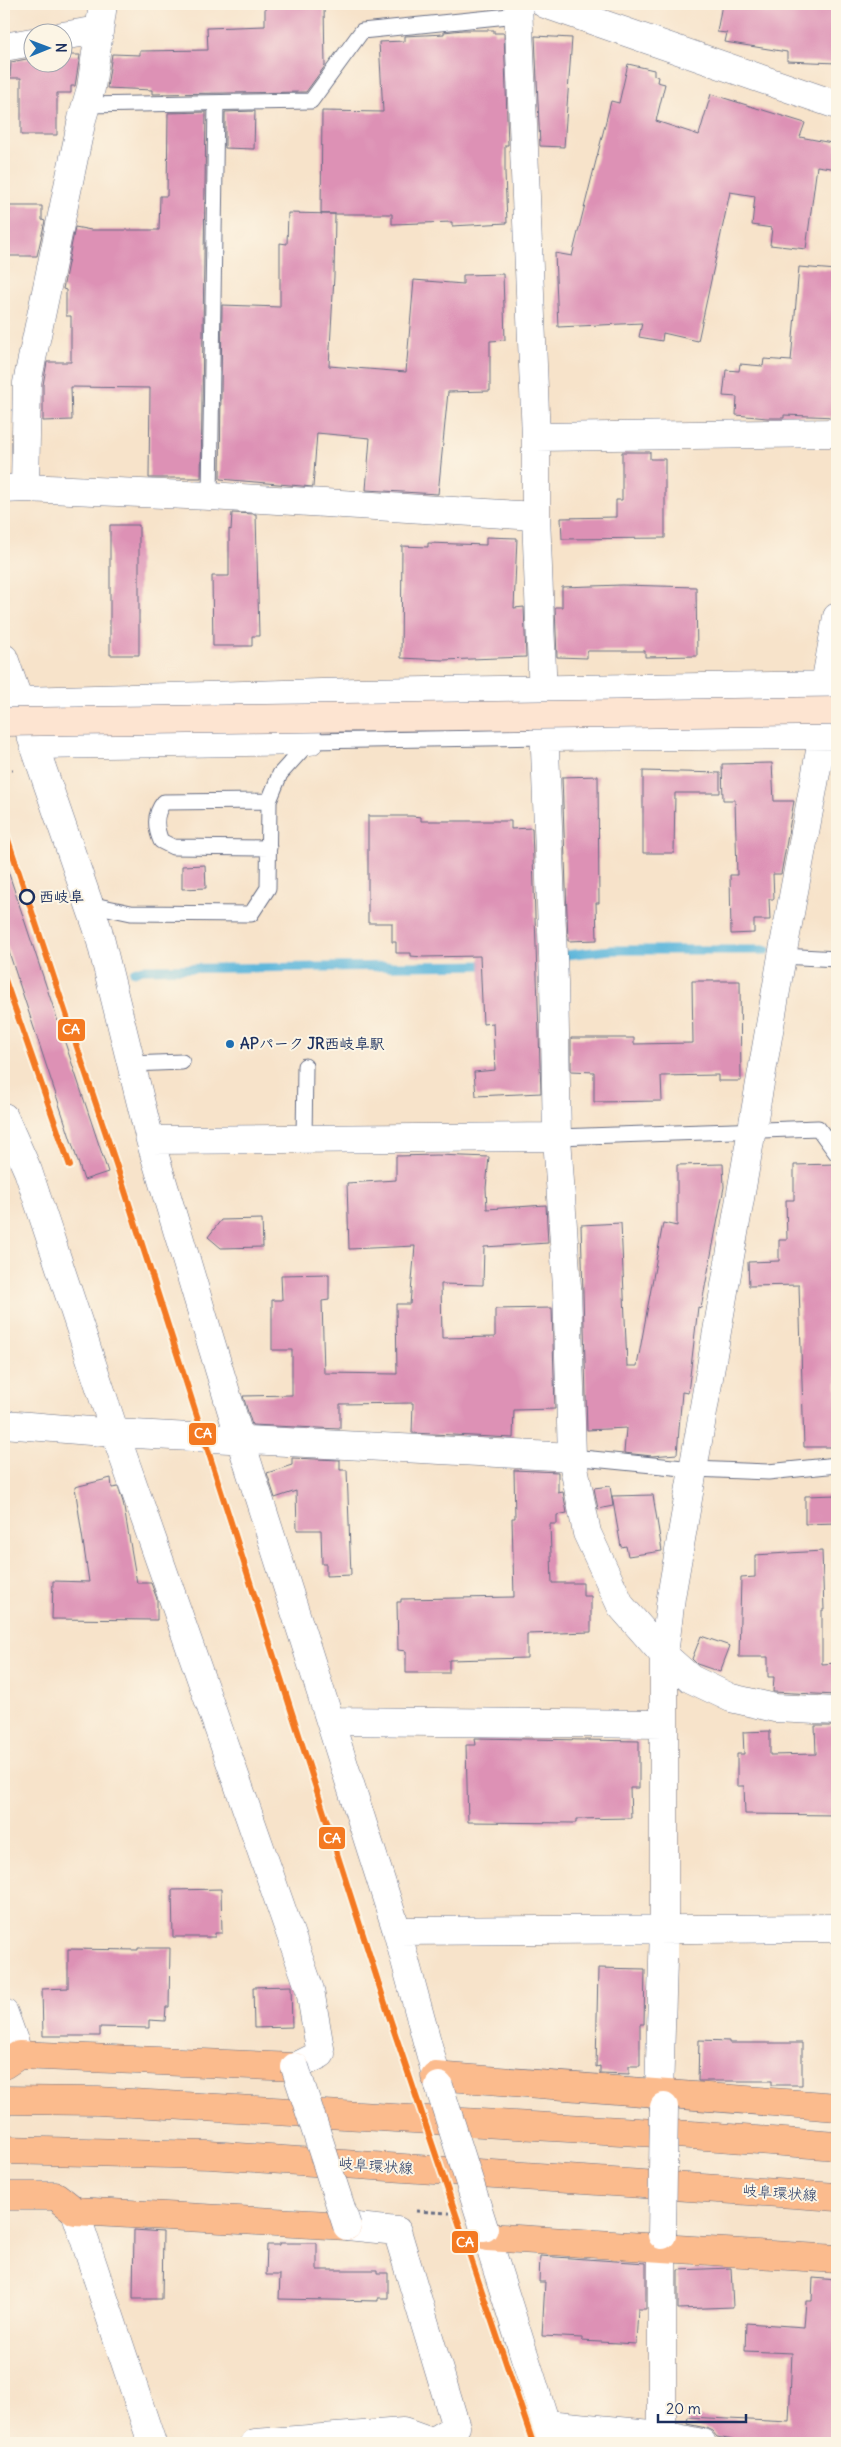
<svg xmlns="http://www.w3.org/2000/svg" width="841" height="2447" viewBox="0 0 841 2447" font-family="Delius,'Klee One',sans-serif">
	<style>
		.lines { fill: none; stroke-linecap: round; stroke-linejoin: round }
		.stream { stroke: #5eb7db; stroke-width: 9 }
		.building { fill: #dd91b5 }
		.lane-casing { stroke: #686e84; stroke-width: 17 }
		.street-casing { stroke: #686e84; stroke-width: 29 }
		.primary-casing { stroke: #686e84; stroke-width: 29 }
		.path { stroke: #686e84; stroke-width: 3; stroke-dasharray: 4 4; stroke-linecap: butt }
		.lane { stroke: #fff; stroke-width: 15 }
		.street { stroke: #fff; stroke-width: 28 }
		.primary { stroke: #fbbb8d; stroke-width: 28 }
		.street-bridge-casing { stroke: #686e84; stroke-width: 29; stroke-linecap: butt }
		.secondary-bridge-casing { stroke: #686e84; stroke-width: 29; stroke-linecap: butt }
		.street-bridge { stroke: #fff; stroke-width: 28 }
		.secondary-bridge { stroke: #fde4d1; stroke-width: 28 }
		.rail-1-casing { stroke: #fcf5e5; stroke-width: 10 }
		.rail-1 { stroke: #f47921; stroke-width: 6 }
		.stop-dot { fill: #fcf5e5; stroke: #1b2f5e; stroke-width: 2.5 }
		.poi-dot { fill: #1f6fb2; stroke: #fcf5e5; stroke-width: 2 }
		.labels { text-anchor: middle; stroke-width: 4; stroke-linejoin: round; paint-order: stroke }
		.stop-label { font-size: 15px; font-weight: bold; fill: #1b2f5e; stroke: #fcf5e5; text-anchor: start }
		.poi-label { font-size: 15px; font-weight: bold; fill: #1b2f5e; stroke: #fcf5e5; text-anchor: start }
		.street-label { font-size: 15px; fill: #1b2f5e; stroke: #fcf5e5 }
		.line-badge { stroke: #fcf5e5; stroke-width: 2 }
		.badge-label { font-size: 14px; text-anchor: middle; font-weight: bold; fill: #fff }
	</style>
	<rect width="100%" height="100%" fill="#fcf5e5"/>
	<filter id="ink" filterUnits="userSpaceOnUse"><feTurbulence type="fractalNoise" baseFrequency=".02" numOctaves="2"/><feDisplacementMap in="SourceGraphic" scale="10" xChannelSelector="R" yChannelSelector="G"/><feConvolveMatrix kernelMatrix="1 2 1 2 8 2 1 2 1" color-interpolation-filters="sRGB"/></filter>
	<filter id="wash" filterUnits="userSpaceOnUse"><feTurbulence type="fractalNoise" baseFrequency=".0096" numOctaves="4" result="noise"/><feDisplacementMap in="SourceGraphic" scale="20" xChannelSelector="R" yChannelSelector="G"/><feGaussianBlur stdDeviation="1.12" result="paint"/><feColorMatrix in="noise" values="0 0 0 0 0 0 0 0 0 0 0 0 0 0 0 0 0 1.4 0 .05"/><feComposite in="paint" operator="in"/></filter>
	<g filter="url(#wash)">
		<rect width="100%" height="100%" fill="#f7e3ca"/>
		<g class="lines">
			<path class="stream" d="M566 955 611 950H766
				M134 972 142 969 491 965"/>
		</g>
		<g id="blocks">
			<path class="building" d="M265 4H312L324 7 325 66 306 92 152 94V90L107 88 112 54 140 55V51L208 50 207 28 265 26Z
				M722 4H837V63L787 61V52L725 42 727 33 717 32Z
				M463 30H494V33H504L508 145H505V173L507 223 452 226V222L392 224V214H321L322 111 383 112 379 42 405 41V36L444 34V32Z
				M535 36 572 38 564 147 540 146Z
				M62 55H80L75 86H71V93H57V135H21V78H10L11 62 32 58V62H62Z
				M628 64 654 70V75L658 77 657 82 665 84 656 121 699 135 711 94 805 123 800 137 837 144V169L817 166 806 249 770 245 772 228 752 225 755 196 730 192 698 341 663 333 662 341 639 337 642 323 558 327 555 253 572 256 611 101 619 103Z
				M255 111 254 149 225 148V112Z
				M206 112 201 478H149L150 388 71 387 72 420 43 421V385L47 362H71V316H66V290L63 289 75 227 91 230H159L160 196H167L168 113Z
				M4 206H42V220L45 221 37 256H4Z
				M288 213 335 214 334 276 329 366 406 372 414 280 463 284V275L503 274 505 340 490 341V391L448 392 438 494 366 490 370 438 317 433 313 487 220 479 222 305 280 307V243L287 244Z
				M799 267 837 270V417L784 415V418H767L736 415 737 397 723 396 726 370 739 371 740 364 763 366 764 359 791 361Z
				M622 452H650V459H665V538L562 539 561 518 616 517V500H622Z
				M232 513 256 514 259 636H252V646H213L212 576H229V529L231 530Z
				M110 525H139V655H110Z
				M486 537 517 538 514 608 524 607 526 657 443 660 401 658 402 546 428 547V543L486 545Z
				M622 585 696 587 697 656 645 657V651H587V658L557 657 555 607H562V587Z
				M772 763 774 801H794L781 874H773L774 899H769L770 920H754V933L731 934 730 875H737L735 800H723L722 764Z
				M643 771 720 773V793H675L674 853H643Z
				M598 776 599 903H596L597 940 568 941 562 777Z
				M368 816H412L421 817V821H511V829L532 828 541 1093 476 1096 474 1072 495 1070 493 1023 483 1024 480 956 423 957 411 956V953H396V942H392V923H368Z
				M205 865 206 888 182 889V866Z
				M8 871 108 1172 84 1180 4 937V872Z
				M692 981H740L741 1081H718V1075L661 1076 662 1101 594 1102V1072L571 1071V1038H634V1044L693 1043Z
				M437 1155 489 1157 486 1188 487 1209 546 1205 548 1243 484 1247 483 1285 441 1284 442 1338 495 1337V1309L552 1308 555 1409 514 1410 513 1438 412 1433 413 1403 340 1404V1429L252 1425 243 1396 292 1395V1350H272V1300H282L281 1275 329 1274V1300L322 1301 324 1373 397 1374 396 1304H410L415 1246 349 1249 347 1183 396 1180V1156Z
				M723 1164 724 1187 701 1308 698 1307 688 1393 682 1392 677 1454 652 1456 624 1453 626 1428 587 1430 581 1225 621 1223 627 1366H637L663 1223 677 1226V1165Z
				M836 1164 837 1447H804L799 1285 749 1286 748 1262 779 1261V1240H787L786 1200H794V1165Z
				M262 1219 263 1247 221 1248 208 1237 221 1220Z
				M292 1458 340 1460V1470H347L351 1575 326 1576V1564H322L321 1530H297L296 1491 275 1498 267 1473 292 1465Z
				M514 1470 558 1472V1493L563 1492 567 1513 557 1515V1524H550L552 1583H583V1596H591V1632L527 1634V1658L449 1660V1673H406V1651L398 1650 397 1602H401V1599L514 1597 512 1518H515Z
				M111 1478 112 1488 118 1487 123 1502 137 1583H151L157 1599V1620L52 1619 53 1581 89 1582 75 1487Z
				M610 1486 613 1506 598 1509 594 1488Z
				M653 1495 662 1551 628 1556 626 1546 621 1547 612 1496Z
				M837 1495V1523L805 1524V1496Z
				M822 1551 824 1610H822V1664L837 1663V1695L773 1692 774 1677H768V1657H739L741 1578 755 1577V1555Z
				M701 1636 730 1646 720 1672 697 1664 692 1659Z
				M815 1726H837V1815L745 1814 744 1786H737V1754H744L743 1732 770 1731V1755L816 1754Z
				M475 1738 639 1741V1788H630L631 1818 576 1819V1823L468 1822 466 1745H476Z
				M221 1889 222 1933H215V1937H173L172 1890Z
				M138 1948H170L169 2007H166L165 2021 149 2020V2028L100 2027V2036H43L42 1989 68 1988V1949L138 1950Z
				M598 1968 645 1969 644 2024H640V2066H629V2074L600 2073V2066L596 2067Z
				M291 1986 292 2027 254 2028 253 1987Z
				M699 2040 729 2041V2043H802V2085H772V2081H698Z
				M134 2230 163 2232 162 2299H133Z
				M280 2243H317V2270H377V2273H388V2298H378V2301L279 2299 280 2275H266L267 2245H280Z
				M540 2256 646 2263V2309H638L636 2344 582 2341V2338L542 2336 545 2282H539Z
				M731 2268 733 2307 678 2309V2270Z
				M813 2278 837 2280V2442L749 2443 717 2437 712 2431 706 2428 687 2424 688 2417 789 2422 792 2353 745 2351 746 2323 804 2327 806 2301H812Z"/>
		</g>
	</g>
	<g filter="url(#ink)">
		<use href="#blocks" fill-opacity="0" stroke="#686e84" stroke-width="1"/>
		<g class="lines">
			<defs>
				<path id="lane" d="M86 105 311 101 362 31 518 15
					M210 496 216 103
					M269 801 164 802C154 814 155 827 161 841L173 847 269 848
					M89 904 131 913 251 914 268 888 269 801 280 774 310 741 544 737
					M782 956 837 959
					M131 1064 182 1062
					M557 1137 818 1128 837 1154
					M304 1139 305 1066
					M572 1457 693 1469 768 1472 837 1465"/>
				<path id="street" d="M518 4 536 437V516L554 982 557 1137 567 1287 572 1457 587 1533 621 1606 664 1655 691 1679 731 1698 775 1708 837 1711
					M545 4 837 105
					M62 36 99 30
					M4 47 32 42
					M536 437 837 433
					M25 488 210 496 536 516
					M4 489 25 488 27 383 82 119 91 88 103 4
					M4 658 98 930 150 1140 240 1439 397 1931 837 1928
					M825 685 837 617
					M20 701 358 692 837 685
					M544 737 837 735
					M35 745 310 741
					M4 1117 28 1171 115 1433 310 1990 321 2054 295 2067
					M150 1140 557 1137
					M4 1424 115 1433 572 1457
					M330 1721 664 1724
					M397 1931 439 2086
					M4 2013 19 2055
					M664 2107 659 2094 664 1928V1655L671 1597 782 956 823 735
					M75 2211 152 2443
					M484 2228 552 2443
					M546 2424 662 2435 702 2443
					M662 2435V2235
					M255 2443 403 2432 431 2442 456 2427 397 2231 347 2226"/>
				<path id="primary" d="M4 2065 19 2055 295 2067
					M435 2076 837 2107
					M4 2100 98 2101 691 2135 837 2146
					M4 2150 209 2155 837 2197
					M4 2196H56L75 2211 347 2226
					M487 2237 837 2259"/>
			</defs>
			<use href="#lane" class="lane-casing"/>
			<use href="#street" class="street-casing"/>
			<use href="#primary" class="primary-casing"/>
			<path class="path" d="M4 770H13
				M416 2211 450 2213"/>
			<use href="#lane" class="lane"/>
			<use href="#street" class="street"/>
			<use href="#primary" class="primary"/>
			<defs>
				<path id="street-bridge" d="M295 2067 347 2226
					M439 2086 484 2228
					M662 2235 664 2107"/>
				<path id="secondary-bridge" d="M4 722 837 711"/>
			</defs>
			<use href="#street-bridge" class="street-bridge-casing"/>
			<use href="#secondary-bridge" class="secondary-bridge-casing"/>
			<use href="#street-bridge" class="street-bridge"/>
			<use href="#secondary-bridge" class="secondary-bridge"/>
			<defs>
				<path id="rail-1" d="M4 828 123 1185 389 2016 533 2443
					M4 977 70 1166"/>
			</defs>
			<use href="#rail-1" class="rail-1-casing"/>
			<use href="#rail-1" class="rail-1"/>
		</g>
	</g>
	<circle class="stop-dot" cx="27" cy="897" r="7"/>
	<circle class="poi-dot" cx="230" cy="1044" r="5"/>
	<g class="labels">
		<g class="stop-label">
			<text x="39" y="902">西岐阜</text>
		</g>
		<g class="poi-label">
			<text x="240" y="1049">APパーク JR西岐阜駅</text>
		</g>
		<g class="street-label">
			<text transform="translate(376 2166) rotate(4)" y="5">岐阜環状線</text>
			<text transform="translate(780 2193) rotate(4)" y="5">岐阜環状線</text>
		</g>
	</g>
	<g class="line-badge">
		<rect x="57" y="1018" width="29" height="24" rx="5" fill="#f47921"/>
		<rect x="188" y="1422" width="29" height="24" rx="5" fill="#f47921"/>
		<rect x="318" y="1826" width="28" height="24" rx="5" fill="#f47921"/>
		<rect x="451" y="2230" width="28" height="24" rx="5" fill="#f47921"/>
	</g>
	<g class="badge-label">
		<text x="71" y="1034">CA</text>
		<text x="203" y="1438">CA</text>
		<text x="332" y="1843">CA</text>
		<text x="465" y="2247">CA</text>
	</g>
	<rect width="841" height="2447" fill="none" stroke="#fcf5e5" stroke-width="20"/>
	<g transform="translate(48 48) rotate(89)"><circle r="24" fill="#fcf5e5" stroke="#a2a6af"/>
	<path d="M0-4L9 19L0 12L-9 19Z" fill="#1f6fb2"/>
	<text y="-8" font-size="14" font-weight="bold" text-anchor="middle" fill="#1b2f5e">N</text>
	</g>
	<path d="M658 2414v8h88v-8" fill="none" stroke="#1b2f5e" stroke-width="2.5"/>
	<text x="666" y="2414" font-size="15" fill="#1b2f5e" stroke="#fcf5e5" stroke-width="4" paint-order="stroke">20 m</text>
</svg>
